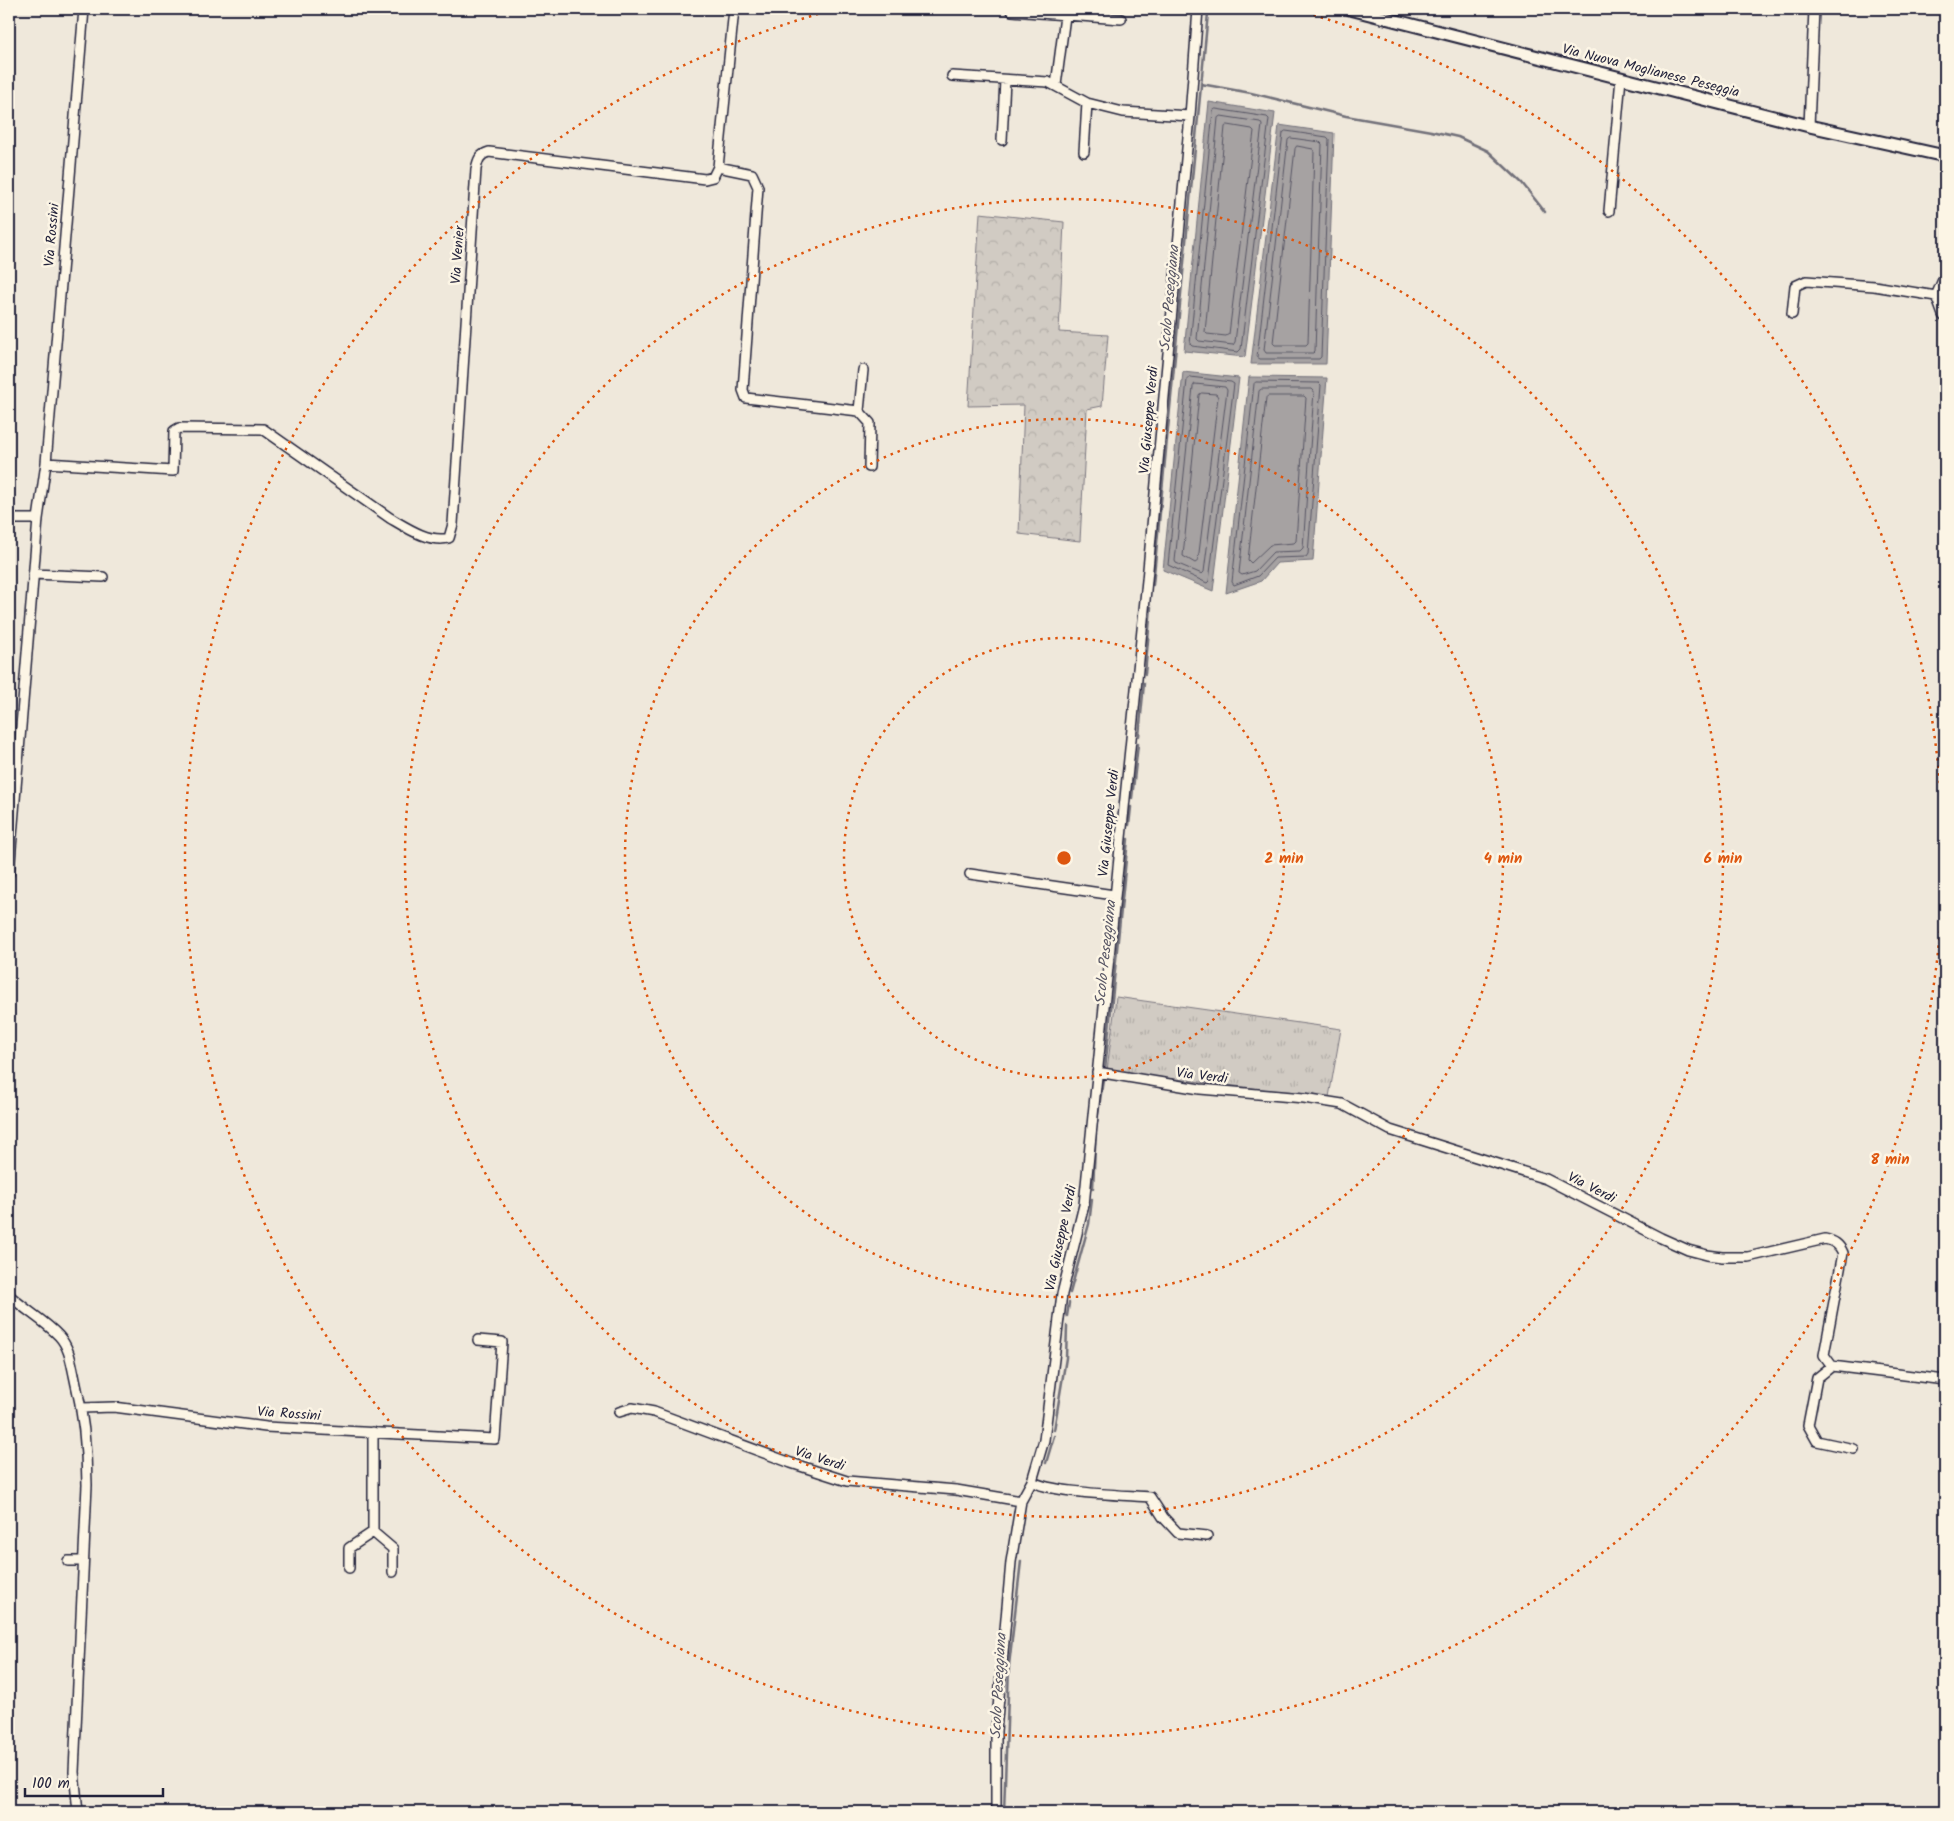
<svg xmlns="http://www.w3.org/2000/svg" width="1954" height="1821" viewBox="0 0 1954 1821" font-family="Kalam,sans-serif">
	<style>
		.grass { fill: url(#grass-tufts); stroke: #7a767f }
		.forest { fill: url(#forest-crowns); stroke: #7a767f }
		.water { fill: #a6a2a2; stroke: #716f79 }
		.lines { fill: none; stroke-linecap: round; stroke-linejoin: round }
		.shore { stroke: #575564; stroke-width: 1 }
		.stream { stroke: #716f79; stroke-width: 2.5 }
		.minor-casing { stroke: #22223b; stroke-width: 12 }
		.major-casing { stroke: #22223b; stroke-width: 15 }
		.minor { stroke: #fcf5e5; stroke-width: 9 }
		.major { stroke: #fcf5e5; stroke-width: 11 }
		.ring { fill: none; stroke: #de560e; stroke-width: 2.5; stroke-dasharray: 2.5 5 }
		.labels { text-anchor: middle; stroke-width: 5; stroke-linejoin: round; paint-order: stroke }
		.street-label { font-size: 14px; fill: #22223b; stroke: #fcf5e5 }
		.water-label { font-size: 15px; font-style: italic; fill: #575564; stroke: #fcf5e5 }
		.centre { fill: #de560e; stroke: #fcf5e5; stroke-width: 2.5 }
		.ring-label { font-size: 15px; text-anchor: middle; font-weight: bold; fill: #de560e; stroke: #fcf5e5; stroke-width: 5; stroke-linejoin: round; paint-order: stroke }
	</style>
	<defs>
		<pattern id="grass-tufts" width="24" height="20" patternUnits="userSpaceOnUse" patternTransform="scale(1.25)"><rect width="24" height="20" fill="#d1cbc3"/><path d="M3 7l-1-3M5 7V3M7 7l1-3M15 17l-1-3M17 17v-4M19 17l1-3" fill="none" stroke="#b3aea8"/></pattern>
		<pattern id="forest-crowns" width="20" height="18" patternUnits="userSpaceOnUse" patternTransform="scale(1.25)"><rect width="20" height="18" fill="#d1cbc3"/><path d="M2 6a3 3 0 1 1 6 0M12 15a3 3 0 1 1 6 0" fill="none" stroke="#b3aea8"/></pattern>
	</defs>
	<rect width="100%" height="100%" fill="#efe8db"/>
	<filter id="ink" filterUnits="userSpaceOnUse"><feTurbulence type="fractalNoise" baseFrequency=".02" numOctaves="2"/><feDisplacementMap in="SourceGraphic" scale="10" xChannelSelector="R" yChannelSelector="G"/><feConvolveMatrix kernelMatrix="1 2 1 2 8 2 1 2 1" color-interpolation-filters="sRGB"/></filter>
	<g filter="url(#ink)">
		<path class="grass" d="M1116 997 1341 1029 1329 1097 1107 1071Z"/>
		<path class="forest" d="M980 213 1064 222 1059 332 1108 335 1102 406 1087 409 1080 541 1019 534 1024 405 968 406Z"/>
		<path class="water" d="M1209 102 1275 113 1245 357 1184 351Z
			M1279 125 1334 133 1326 364H1251Z
			M1183 372 1239 378 1213 591 1163 570Z
			M1249 377 1327 378 1313 561 1277 563 1261 581 1226 593Z"/>
		<g class="lines">
			<path class="shore" d="M1216 109 1267 117 1269 119 1241 349 1238 352 1192 346 1190 344 1213 111Z
				M1221 116 1260 122 1262 125 1235 342 1233 345 1199 341 1197 339 1218 118Z
				M1228 125 1252 129 1254 131 1229 334 1226 336 1207 334 1205 332 1225 127Z
				M1286 131 1327 137 1329 139 1321 357 1319 359H1260L1257 357 1283 133Z
				M1291 138 1320 142 1322 144 1315 351 1313 353H1266L1264 350 1288 140Z
				M1297 146 1313 149 1314 151 1308 343 1306 345H1275L1273 343 1295 149Z
				M1190 377 1231 382 1234 384 1209 581 1207 583 1168 565 1187 380Z
				M1256 382 1319 383 1321 385 1308 554 1306 557 1275 558 1258 576 1234 585 1232 582 1254 384Z
				M1195 384 1225 387 1227 390 1204 572 1202 574 1176 563 1175 561 1193 387Z
				M1262 389H1312L1314 391 1303 548 1300 551 1273 552 1255 571 1242 575 1239 573 1259 391Z
				M1202 393 1216 394 1218 397 1198 561 1195 563 1183 556 1199 395Z
				M1268 396H1304L1306 398 1296 541 1294 543 1270 545 1251 563 1248 560 1266 398Z"/>
			<path class="stream" d="M1201 84 1251 93 1346 116 1431 131 1458 137 1488 151 1522 183 1545 212
				M1153 585 1208 13
				M1145 674 1151 607
				M1139 736 1144 683
				M1132 798 1138 744
				M1129 825 1131 807
				M1105 1070 1128 839
				M1093 1188 1096 1128 1103 1080
				M1070 1293 1089 1224 1092 1199
				M1067 1316 1069 1303
				M1054 1430 1066 1358 1067 1326
				M1046 1463 1054 1436
				M1004 1812 1009 1665 1021 1561"/>
			<defs>
				<path id="minor" d="M1012 11 1121 19
					M952 76 1048 82 1087 103 1123 112 1190 116
					M1056 85 1065 16
					M1809 126 1814 9
					M1002 140 1005 80
					M1084 152 1087 103
					M718 167 752 174 758 187 743 390 746 398 859 411 870 423 869 467
					M1609 211 1621 78
					M1936 296 1943 315 1945 317
					M1792 314 1795 286 1806 281 1874 286 1936 296 1945 275
					M859 411 863 370
					M46 463 173 471 174 431 179 428 263 429 390 518C407 528 429 543 449 538L453 524 476 169C478 160 479 155 489 152L705 179 713 177 718 167 734 9
					M9 519H38
					M33 574 103 577
					M9 873 38 519 46 463 84 9
					M970 874 1114 895
					M1097 1072 1200 1089 1304 1098 1342 1104 1390 1130 1546 1179 1661 1238 1688 1250 1707 1255 1722 1257H1748L1825 1239C1834 1241 1839 1244 1843 1253L1824 1355 1832 1366 1945 1380
					M9 1295C25 1310 44 1320 59 1336 69 1347 71 1361 74 1375 83 1412 87 1447 87 1485L74 1772 78 1812
					M1832 1366 1817 1378 1808 1425 1817 1441 1854 1449
					M82 1408 114 1407 266 1427 495 1439 502 1342 478 1340
					M619 1412 632 1408 654 1412 791 1463 847 1481 956 1490 1021 1501
					M373 1432V1532L393 1549V1572
					M1032 1481C1048 1493 1126 1495 1150 1497L1163 1517 1178 1533 1207 1536
					M68 1561H83
					M349 1568V1548L373 1532
					M996 1812V1731L1011 1562 1021 1501 1032 1481 1044 1440 1062 1294 1084 1205 1147 580 1190 116 1198 9"/>
				<path id="major" d="M1350 9 1809 126 1945 156"/>
			</defs>
			<use href="#minor" class="minor-casing"/>
			<use href="#major" class="major-casing"/>
			<use href="#minor" class="minor"/>
			<use href="#major" class="major"/>
		</g>
	</g>
	<g class="ring">
		<circle cx="1064" cy="858" r="220"/>
		<circle cx="1064" cy="858" r="439"/>
		<circle cx="1064" cy="858" r="659"/>
		<path d="M1292 9A879 879 0 1 1 836 9"/>
	</g>
	<g class="labels">
		<g class="street-label">
			<text transform="translate(1651 70) rotate(14)" y="5">Via Nuova Moglianese Peseggia</text>
			<text transform="translate(51 235) rotate(-85)" y="5">Via Rossini</text>
			<text transform="translate(457 255) rotate(-86)" y="5">Via Venier</text>
			<text transform="translate(1148 420) rotate(-85)" y="5">Via Giuseppe Verdi</text>
			<text transform="translate(1108 823) rotate(-84)" y="5">Via Giuseppe Verdi</text>
			<text transform="translate(1202 1075) rotate(7)" y="5">Via Verdi</text>
			<text transform="translate(1592 1187) rotate(27)" y="5">Via Verdi</text>
			<text transform="translate(1060 1238) rotate(-78)" y="5">Via Giuseppe Verdi</text>
			<text transform="translate(289 1413) rotate(4)" y="5">Via Rossini</text>
			<text transform="translate(820 1458) rotate(18)" y="5">Via Verdi</text>
		</g>
		<g class="water-label">
			<text transform="translate(1169 298) rotate(-85)" y="5">Scolo Peseggiana</text>
			<text transform="translate(1105 953) rotate(-84)" y="5">Scolo Peseggiana</text>
			<text transform="translate(998 1686) rotate(-87)" y="5">Scolo Peseggiana</text>
		</g>
	</g>
	<circle cx="1064" cy="858" r="8" class="centre"/>
	<g class="ring-label">
		<text x="1284" y="863">2 min</text>
		<text x="1503" y="863">4 min</text>
		<text x="1723" y="863">6 min</text>
		<text x="1890" y="1164">8 min</text>
	</g>
	<rect width="1954" height="1821" fill="none" stroke="#fcf5e5" stroke-width="30"/>
	<rect x="15" y="15" width="1924" height="1791" fill="none" stroke="#22223b" stroke-width="2" filter="url(#ink)"/>
	<path d="M25 1788v8h138v-8" fill="none" stroke="#22223b" stroke-width="2.5"/>
	<text x="32" y="1788" font-size="15" fill="#22223b" stroke="#fcf5e5" stroke-width="4" paint-order="stroke">100 m</text>
</svg>
